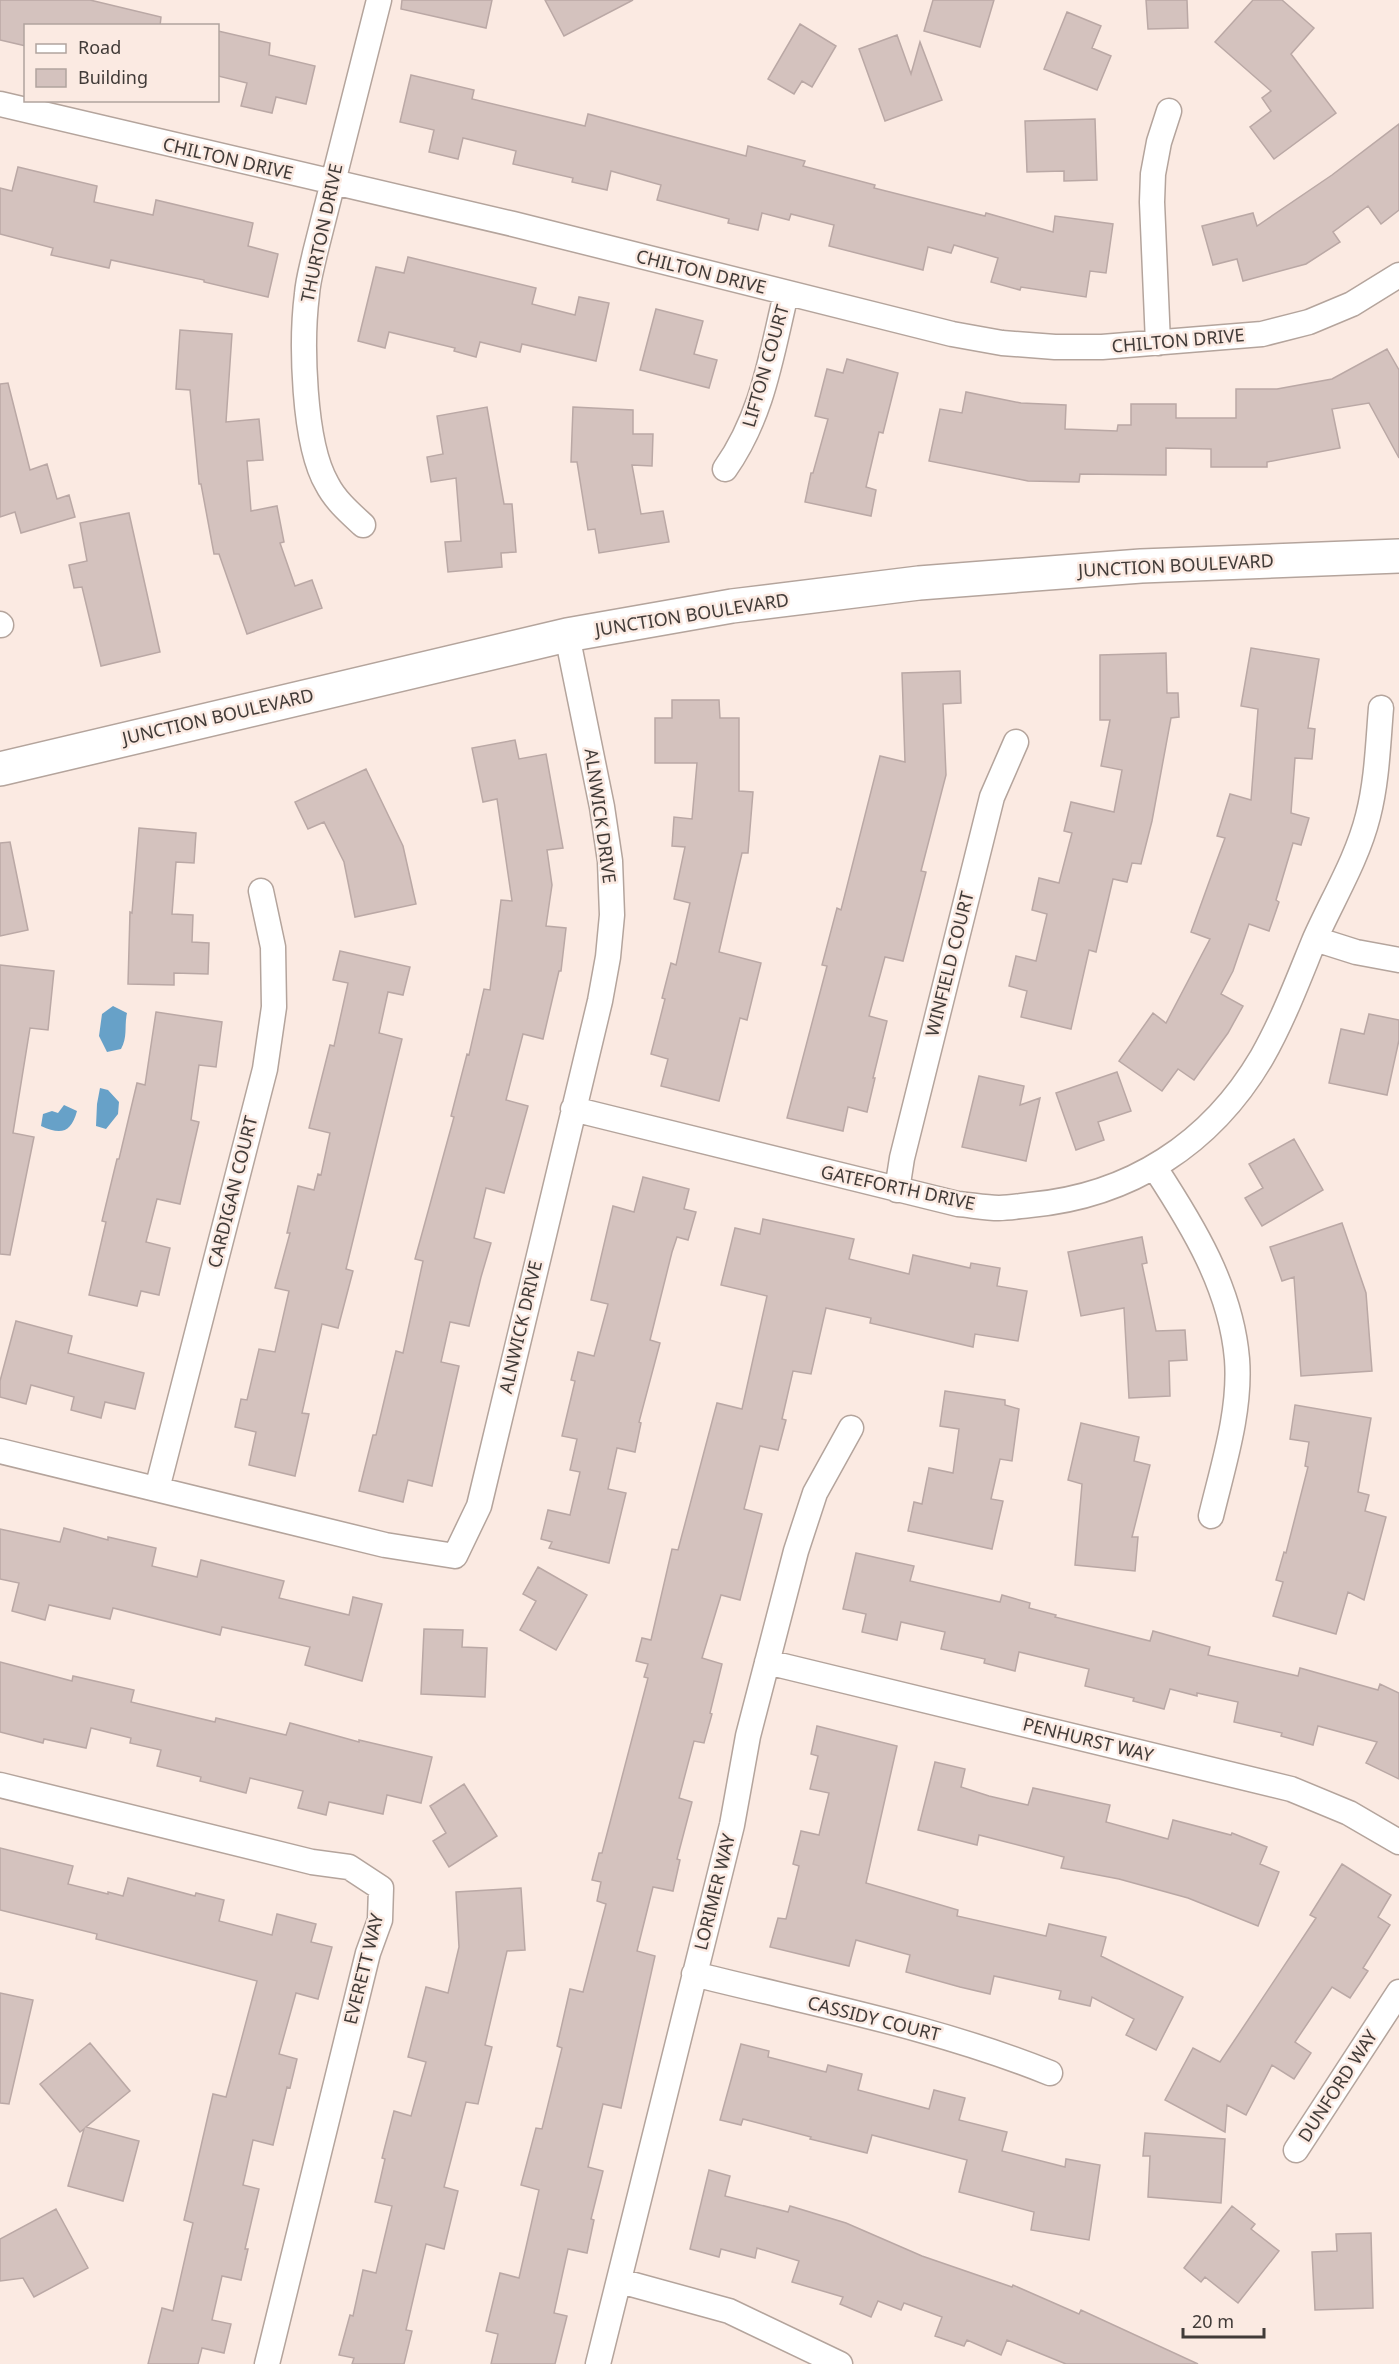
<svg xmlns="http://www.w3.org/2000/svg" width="1399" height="2364" viewBox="0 0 1399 2364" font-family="'Noto Sans',sans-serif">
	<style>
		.water { fill: #67a1c8 }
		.building { fill: #d4c2be; stroke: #baa8a5; stroke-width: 1.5 }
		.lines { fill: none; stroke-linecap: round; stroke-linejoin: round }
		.street-casing { stroke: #b4a49c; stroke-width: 27 }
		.secondary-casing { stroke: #b4a49c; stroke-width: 36 }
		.street { stroke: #fff; stroke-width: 24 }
		.secondary { stroke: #fff; stroke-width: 33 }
		.labels { text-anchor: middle; stroke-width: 5; stroke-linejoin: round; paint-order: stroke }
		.street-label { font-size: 18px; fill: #413b38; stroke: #fbeae2 }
	</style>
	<rect width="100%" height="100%" fill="#fbeae2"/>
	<path class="water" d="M113 1006 127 1013C124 1027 128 1036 121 1049L107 1052 99 1036 102 1014Z
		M100 1088 108 1090 119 1102 118 1114 106 1129 96 1126 97 1104Z
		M64 1105 77 1111C71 1133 61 1135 41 1126L43 1114 52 1111 58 1113Z"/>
	<path class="building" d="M0 0H90L161 17 160 26H26V46L0 40Z
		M402 0H492L486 28 401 9Z
		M545 0H633L564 36Z
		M933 0H994L980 47 924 31Z
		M1146 0H1187L1188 28 1148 29Z
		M1253 0H1282L1314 28 1291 54 1336 113 1274 159 1250 127 1271 111 1262 98 1271 91 1215 42Z
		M1067 12 1101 26 1092 48 1111 56 1097 90 1044 69Z
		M800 24 836 46 812 87 802 81 794 94 768 79Z
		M218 31 270 43 269 55 315 66 306 104 276 97 272 113 241 106 247 83 218 76Z
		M897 35 911 74 920 42 942 100 885 121 859 49Z
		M411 75 474 90 472 99 585 126 588 114 746 156 748 146 805 161 803 166 875 185 874 188 985 216 986 213 1053 232 1055 216 1113 224 1106 273 1090 271 1086 297 1021 287 1020 290 991 282 998 258 954 245 951 253 928 247 923 270 829 246 834 225 791 214 789 220 762 213 758 230 728 223 729 219 657 200 661 185 611 171 607 190 572 182 573 178 513 164 516 151 463 138 458 159 429 152 434 130 400 122Z
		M1095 119 1097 180 1064 181V171L1027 172 1025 121Z
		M1399 124V210L1381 224 1368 206 1333 232 1340 242 1306 264 1243 281 1237 259 1213 265 1202 226 1253 213 1257 226 1332 175Z
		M18 167 97 186 94 202 153 215 156 200 253 223 248 246 278 254 268 297 204 282V280L111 260 109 268 51 255 53 248 0 234V188L12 191Z
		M408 257 536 288 532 304 575 315 579 297 609 303 596 361 522 344 520 352 480 342 476 357 454 351 455 348 389 332 385 348 358 341 376 267 404 273Z
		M656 309 703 321 694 354 717 360 709 388 640 370Z
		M180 330 232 334 226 422 259 419 263 460 247 461 251 511 277 506 284 542 280 543 295 586 312 580 322 608 247 634 219 554H214L201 484H199L190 390 176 389Z
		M1387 349 1399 370V458L1369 403 1332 409 1340 448 1267 462V467H1211V449L1166 448V475L1080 474 1079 482 1028 481 929 461 940 409 962 413 966 392 1021 403 1066 405 1065 429 1117 431 1118 425H1131V404H1176V418H1236V389H1277L1332 379Z
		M847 359 898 373 883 433 879 432 866 487 876 490 871 516 805 502 811 473H813L828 419 815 416 827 369 843 373Z
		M8 383 30 470 47 464 57 499 69 495 75 517 21 533 15 512 0 517V384Z
		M487 407 504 504H512L516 552 501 553 502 567 448 572 445 542 461 541 456 478 431 482 427 457 443 454 437 416Z
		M573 407 633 410V434H653L652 466 632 465 641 514 663 511 669 542 599 553 595 529 588 530 577 462H571Z
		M129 513 160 652 101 666 82 587 74 588 69 565 87 561 80 523Z
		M1251 648 1319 659 1308 728 1315 729 1312 759 1295 758 1291 813 1309 818 1301 845 1293 843 1276 900 1279 902 1269 931 1249 924 1233 971 1221 994 1243 1006 1228 1033 1194 1080 1178 1069 1162 1091 1119 1061 1153 1013 1166 1023 1210 939 1191 932 1225 838 1217 836 1230 794 1251 800 1258 709 1241 706Z
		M1166 653 1167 693H1178L1179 717 1171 718 1152 821 1141 864 1132 863 1127 882 1113 879 1096 952 1089 950 1071 1029 1021 1017 1027 991 1009 986 1016 956 1036 961 1047 914 1032 910 1039 878 1059 883 1072 833 1064 831 1071 802 1114 812 1122 770 1101 766 1110 720H1100V655Z
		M960 671 961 703 943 704 946 775 921 871 926 872 903 961 885 957 869 1016 887 1021 873 1078H875L867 1112 848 1107 843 1131 787 1118 827 966 822 965 837 908 841 910 880 756 905 762 902 673Z
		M672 700H719L720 718H739V791L753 792 748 853H742L719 952 761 963 747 1020 740 1018 719 1101 661 1086 668 1059 651 1054 665 999 662 998 671 963 676 965 690 903 674 899 685 847 672 846 674 817 692 819 697 763H655V718H672Z
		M515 740 519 759 546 754 563 848 547 850 552 885 546 926 566 928 561 971H559L543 1039 523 1034 506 1100 528 1106 504 1193 486 1188 474 1238 491 1243 481 1277 469 1326 450 1322 441 1362 459 1366 432 1486 408 1480 403 1502 359 1491 373 1435H376L396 1351 403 1353 423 1261 415 1259 454 1117 451 1116 467 1054 469 1055 484 989 490 990 501 900 512 901 497 799 483 802 472 748Z
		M366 769 403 846 416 904 355 917 344 862 324 822 308 829 295 802Z
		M139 828 196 833 194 863 176 862 172 914 193 915 192 942 209 943 208 974 174 973V985L128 984 130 912 132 913Z
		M10 842 28 930 0 936V843Z
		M340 951 410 967 403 995 388 992 379 1033 402 1039 346 1269 353 1271 338 1328 322 1324 302 1413 309 1414 295 1476 249 1465 256 1432 235 1427 241 1399 247 1400 259 1349 275 1352 289 1291 275 1288 290 1233H287L298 1186 314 1190 318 1174 321 1175 330 1133 309 1128 330 1045 334 1046 348 983 333 980Z
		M0 965 54 971 48 1030 30 1028 13 1133 34 1137 10 1255 0 1254Z
		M156 1012 222 1022 216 1067 199 1065 191 1120 199 1122 180 1204 157 1199 146 1242 170 1248 159 1295 141 1291 137 1306 89 1295 106 1222 102 1221 117 1159H119L137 1083 145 1085Z
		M1369 1014 1399 1020V1040L1387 1095 1329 1083 1341 1029 1364 1034Z
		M1117 1072 1131 1111 1098 1122 1104 1140 1076 1150 1056 1093Z
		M979 1076 1024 1086 1020 1105 1040 1098 1026 1161 962 1147Z
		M1294 1139 1323 1190 1262 1226 1245 1198 1263 1188 1249 1164Z
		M643 1177 689 1189 684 1209 696 1212 688 1240 677 1237 672 1252 650 1340 660 1343 639 1422 641 1423 635 1452 617 1448 608 1489 626 1493 609 1563 549 1548 552 1542 541 1539 548 1510 570 1515 580 1472 570 1470 577 1439 562 1436 575 1381 571 1380 578 1352 594 1356 608 1304 591 1300 613 1206 634 1212Z
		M763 1219 854 1239 849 1259 909 1274 913 1255 970 1268 971 1263 1000 1268 997 1286 1027 1291 1018 1341 975 1334 973 1347 870 1323 871 1318 826 1308 811 1374 793 1371 782 1419 786 1420 778 1450 760 1446 744 1509 762 1514 740 1600 721 1595 702 1658 722 1664 710 1713 712 1714 704 1743 694 1741 679 1798 692 1802 677 1859 680 1860 673 1891 653 1887 637 1951 655 1956 621 2108 603 2104 588 2167 603 2171 591 2219 594 2220 587 2253 568 2249 554 2313 567 2316 555 2364H491L498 2334 486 2331 500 2273 519 2278 539 2190 521 2185 536 2128 542 2129 562 2048 557 2046 570 1989 583 1992 606 1904 597 1901 601 1882 592 1880 599 1853H602L648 1678 644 1677 648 1664 636 1661 642 1638 651 1640 672 1549 678 1550 717 1403 742 1409 767 1296 721 1285 735 1228 760 1234Z
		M1342 1223 1366 1293 1372 1371 1301 1376 1294 1277 1282 1281 1270 1247Z
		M1142 1237 1147 1263 1142 1264 1156 1331 1185 1330 1187 1360 1169 1361 1170 1396 1129 1398 1124 1308 1081 1316 1068 1252Z
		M16 1321 72 1336 68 1353 144 1373 135 1409 105 1402 101 1418 71 1410 74 1397 31 1385 26 1404 0 1397V1381Z
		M945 1391 1005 1400V1405L1019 1409 1012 1461 1000 1459 991 1499 1003 1501 992 1549 908 1531 914 1502 922 1504 929 1468 953 1473 959 1429 940 1426Z
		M1295 1405 1371 1418 1358 1492 1369 1495 1365 1511 1386 1517 1364 1600 1348 1592 1336 1634 1273 1616 1283 1582 1276 1580 1284 1552 1286 1553 1308 1467 1305 1466 1309 1442 1290 1439Z
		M1081 1423 1139 1437 1134 1461 1150 1465 1132 1537H1138L1135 1571 1075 1565 1082 1484 1068 1480Z
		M64 1528 108 1540V1537L156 1548 152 1566 197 1577 201 1560 284 1581 279 1598 349 1615 353 1597 382 1604 362 1681 305 1665 310 1647 222 1627 220 1635 113 1608 110 1619 49 1605 45 1620 12 1611 19 1583 0 1579V1529L60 1542Z
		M856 1553 914 1566 910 1581 1000 1602 1002 1595 1030 1603 1029 1608 1056 1615 1055 1617 1150 1641 1153 1631 1210 1647 1208 1655 1298 1676 1300 1668 1378 1690 1380 1684 1399 1693V1779L1366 1763 1377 1742 1318 1726 1313 1745 1281 1736 1282 1733 1234 1722 1238 1702 1197 1693V1696L1170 1689 1164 1709 1133 1701 1134 1698 1085 1686 1089 1669 1019 1652 1015 1671 984 1663 985 1659 941 1649 945 1632 901 1622 897 1640 862 1632 866 1614 843 1609Z
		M538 1567 587 1595 556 1650 520 1630 536 1601 523 1594Z
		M424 1629 463 1630 462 1647 487 1648 485 1697 421 1694Z
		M0 1662 72 1681 73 1676 134 1690 131 1702 215 1722 216 1718 286 1735 290 1723 359 1742V1740L432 1757 421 1803 387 1795 383 1814 329 1802 326 1815 298 1808 303 1791 250 1778 246 1793 200 1781 201 1777 157 1766 161 1750 130 1743 131 1738 91 1728 86 1748 44 1739 43 1743 0 1732Z
		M817 1726 897 1746 866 1883 958 1910 957 1916 1046 1936 1049 1924 1106 1937 1101 1956 1183 1997 1156 2050 1126 2035 1134 2019 1092 1997 1090 2006 1059 1999 1061 1991 994 1976 990 1994 960 1987 906 1972 910 1955 856 1940 849 1966 770 1947 778 1918 786 1919 799 1866 793 1864 801 1831 819 1835 829 1793 810 1789 818 1756 811 1754Z
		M935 1762 965 1769 961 1787 989 1796 1028 1805 1033 1788 1110 1805 1106 1822 1168 1839 1173 1820 1231 1835 1232 1833 1267 1847 1260 1864 1279 1872 1258 1926 1188 1898 1119 1879 1061 1868 1064 1857 979 1835 977 1845 918 1830Z
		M464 1784 497 1836 449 1867 433 1841 446 1833 430 1806Z
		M0 1848 73 1866 68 1884 108 1894V1892L123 1896 128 1878 195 1896 196 1893 224 1900 219 1921 272 1935 277 1914 316 1924 311 1942 332 1947 318 1999 296 1993 279 2054 297 2059 290 2088 287 2087 273 2145 253 2140 243 2185 259 2189 245 2249H248L241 2280 222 2276 212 2320 231 2324 224 2353 202 2348 198 2364H148L162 2308 173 2311 193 2223 184 2220 213 2094 226 2097 257 1981 96 1939 97 1934 0 1910Z
		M1342 1864 1391 1895 1378 1917 1390 1925 1363 1968 1368 1971 1350 1998 1332 1987 1295 2042 1311 2053 1294 2079 1272 2065 1246 2115 1227 2105 1225 2132 1165 2100 1193 2048 1220 2062 1316 1918 1310 1915Z
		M521 1888 525 1950 507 1951 485 2045 492 2047 478 2104 466 2102 444 2187 458 2191 444 2249 426 2244 406 2330 412 2331 404 2364H352L354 2358 339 2355 350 2315 353 2316 363 2270 376 2273 392 2206 375 2202 385 2159 382 2158 394 2111 411 2116 426 2062 408 2057 426 1987 448 1993 459 1947 456 1892Z
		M0 1993 33 2000 9 2104 0 2103Z
		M90 2043 130 2091 86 2127 139 2141 123 2201 68 2186 84 2129 80 2132 40 2084Z
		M741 2044 769 2051 768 2057 826 2072 828 2065 862 2074 858 2090 929 2109 934 2090 965 2098 959 2120 1007 2132 1002 2151 1065 2167 1066 2159 1100 2165 1089 2240 1031 2230 1034 2212 959 2192 967 2160 872 2135 867 2153 810 2139 811 2137 743 2119 741 2125 720 2120Z
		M1145 2133 1225 2139 1221 2203 1148 2197 1150 2156H1143Z
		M709 2170 730 2176 725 2196 788 2212 790 2206 846 2223 922 2256 1012 2287 1013 2285 1079 2314 1081 2310 1198 2364H1066L1007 2340 1001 2355 967 2340 964 2346 935 2336 942 2317 904 2303 901 2310 878 2301 871 2317 840 2304 843 2297 792 2282 799 2261 757 2248 755 2258 721 2249 719 2257 690 2249Z
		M1232 2206 1255 2224 1251 2229 1279 2251 1238 2303 1205 2277 1201 2282 1184 2268Z
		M56 2209 88 2268 34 2297 23 2278 0 2281V2239Z
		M1371 2233 1373 2308 1315 2310 1312 2252 1337 2251 1336 2234Z"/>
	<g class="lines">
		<defs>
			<path id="street" d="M0 104 513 224 952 334 1002 343 1055 347H1102L1262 334 1309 322 1352 304 1399 275
				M1158 343 1152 202 1153 174 1159 142 1169 111
				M725 469C763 415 771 356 786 294
				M363 525C350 513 335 500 327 484 303 443 301 341 307 294 308 280 312 267 315 253L379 0
				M0 624 1 625
				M1315 939 1356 952 1399 960
				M573 1109 958 1204C971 1205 985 1208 999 1208 1009 1208 1020 1206 1030 1205 1130 1196 1211 1144 1262 1057 1283 1020 1298 980 1314 941 1332 900 1357 860 1368 816 1377 781 1378 744 1381 708
				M1155 1168C1193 1226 1231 1288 1237 1359 1241 1411 1223 1466 1211 1516
				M897 1190 902 1158 992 797 1016 742
				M0 1451 385 1545 455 1556 479 1506 600 1001 608 957 612 915 610 861 602 807 567 635
				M157 1489 265 1069 274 1007 273 947 261 891
				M767 1662 1291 1789 1349 1813 1399 1842
				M0 1785 312 1862 349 1867 381 1888 380 1920 368 1953 267 2364
				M694 1974C813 2004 936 2027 1050 2073
				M1296 2150 1399 1992
				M620 2281 729 2311 840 2364
				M598 2364 732 1825 748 1736 796 1551 815 1493 851 1428"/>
			<path id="secondary" d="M0 769 567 635 732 606 919 583 1141 566 1399 556"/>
		</defs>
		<use href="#street" class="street-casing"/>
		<use href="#secondary" class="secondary-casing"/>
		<use href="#street" class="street"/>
		<use href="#secondary" class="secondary"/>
	</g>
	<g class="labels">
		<g class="street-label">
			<text transform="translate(228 159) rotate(13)" y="6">CHILTON DRIVE</text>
			<text transform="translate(322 233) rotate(-78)" y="6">THURTON DRIVE</text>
			<text transform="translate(701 272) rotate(14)" y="6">CHILTON DRIVE</text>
			<text transform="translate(1178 341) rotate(-5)" y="6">CHILTON DRIVE</text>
			<text transform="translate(766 366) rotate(-74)" y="6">LIFTON COURT</text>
			<text transform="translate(1176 566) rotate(-3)" y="6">JUNCTION BOULEVARD</text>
			<text transform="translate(692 615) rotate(-9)" y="6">JUNCTION BOULEVARD</text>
			<text transform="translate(218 717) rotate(-13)" y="6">JUNCTION BOULEVARD</text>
			<text transform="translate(600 816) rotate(82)" y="6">ALNWICK DRIVE</text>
			<text transform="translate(950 964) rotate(-76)" y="6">WINFIELD COURT</text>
			<text transform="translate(898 1188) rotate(12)" y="6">GATEFORTH DRIVE</text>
			<text transform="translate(233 1192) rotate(-76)" y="6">CARDIGAN COURT</text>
			<text transform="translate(521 1327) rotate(-77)" y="6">ALNWICK DRIVE</text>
			<text transform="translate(1088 1740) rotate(14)" y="6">PENHURST WAY</text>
			<text transform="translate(715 1892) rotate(-76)" y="6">LORIMER WAY</text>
			<text transform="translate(364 1969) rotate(-76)" y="6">EVERETT WAY</text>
			<text transform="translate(874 2019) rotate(14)" y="6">CASSIDY COURT</text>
			<text transform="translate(1338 2086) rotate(-57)" y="6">DUNFORD WAY</text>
		</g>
	</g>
	<rect x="24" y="24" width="195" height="78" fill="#fbeae2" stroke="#b1a49e" stroke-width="1.5"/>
	<rect x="36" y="44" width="30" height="9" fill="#ffffff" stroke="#b1a49e" stroke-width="1.5"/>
	<text x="78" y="54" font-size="18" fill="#413b38">Road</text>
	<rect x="36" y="69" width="30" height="18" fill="#d4c2be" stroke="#b1a49e" stroke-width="1.5"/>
	<text x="78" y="84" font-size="18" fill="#413b38">Building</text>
	<path d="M1183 2328v9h81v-9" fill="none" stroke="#413b38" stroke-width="3"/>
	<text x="1192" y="2328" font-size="18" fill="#413b38" stroke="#fbeae2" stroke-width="4.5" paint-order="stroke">20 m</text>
</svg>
